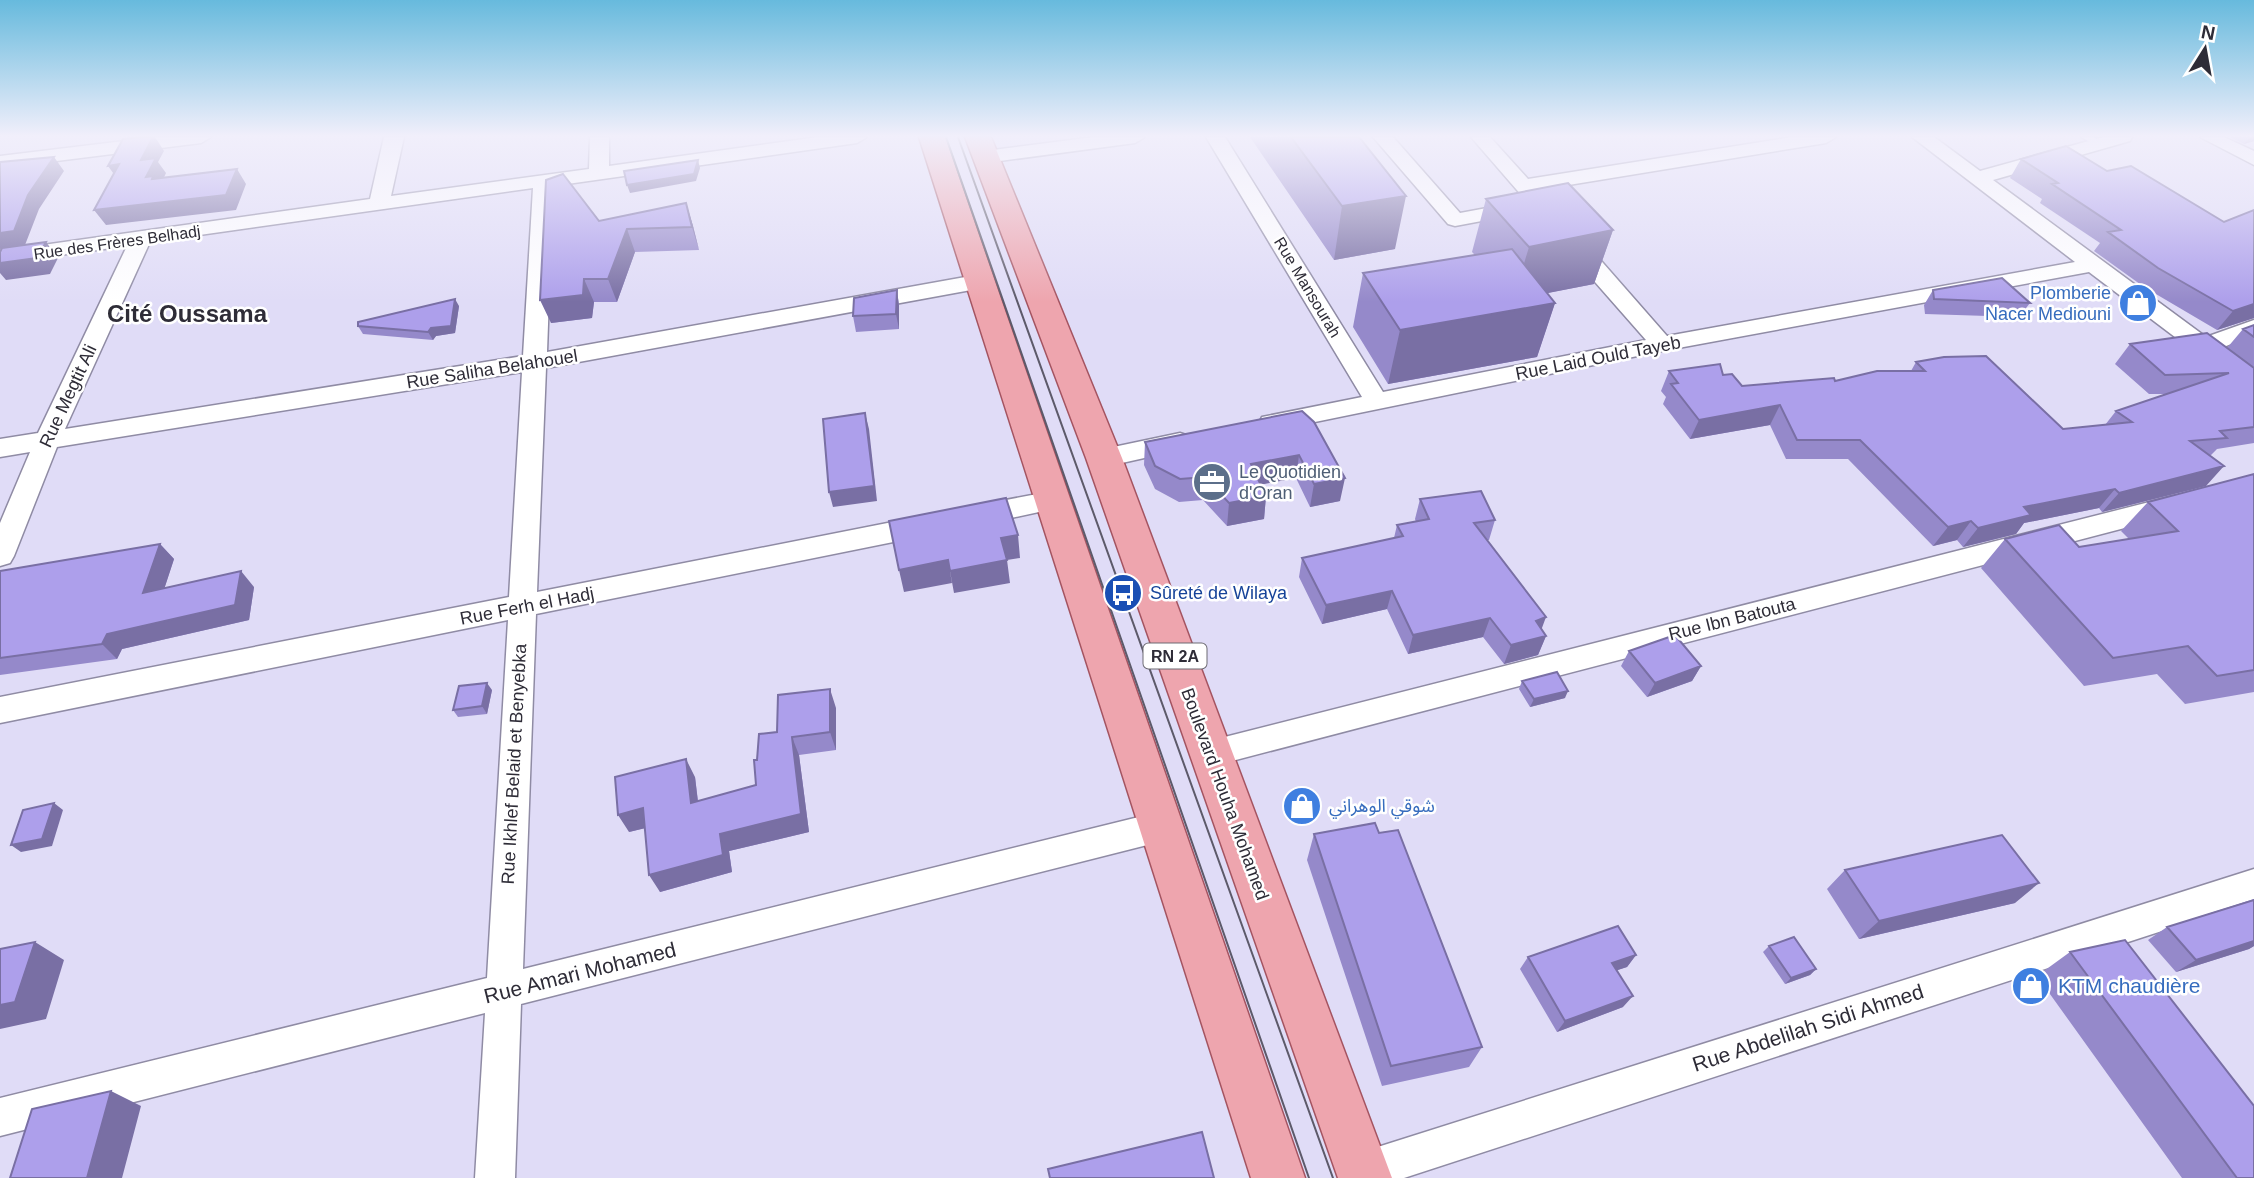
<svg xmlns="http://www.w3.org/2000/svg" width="2254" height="1178" viewBox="0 0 2254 1178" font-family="Helvetica,'Noto Sans Arabic',sans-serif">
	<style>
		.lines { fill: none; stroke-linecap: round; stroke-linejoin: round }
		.lane-casing { stroke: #8f8ba4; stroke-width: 3 }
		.street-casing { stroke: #8f8ba4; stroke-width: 3 }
		.primary-casing { stroke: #a45461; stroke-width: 3 }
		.lane { fill: #fff; fill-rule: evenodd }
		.street { fill: #fff; fill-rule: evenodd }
		.primary { fill: #eea5ae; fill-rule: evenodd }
		.tram { stroke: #5d5a6a; stroke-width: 2 }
		.wall { fill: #9589ca }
		.shaded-wall { fill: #796fa4 }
		.building { fill: #ad9feb; stroke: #796fa4; stroke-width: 2 }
		.labels { text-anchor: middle; stroke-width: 5; stroke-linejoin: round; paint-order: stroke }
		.far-street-label { font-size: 16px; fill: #2e2c37; stroke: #fff }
		.shield { fill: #fff; stroke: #6d6b73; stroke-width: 2 }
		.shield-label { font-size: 16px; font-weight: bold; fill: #2e2c37 }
		.shop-label { font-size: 18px; fill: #366cbe; stroke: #fff; text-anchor: end }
		.street-label { font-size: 18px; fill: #2e2c37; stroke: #fff }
		.service-label { font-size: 18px; fill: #4e5e75; stroke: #fff; text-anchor: start }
		.transit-label { font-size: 18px; fill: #164399; stroke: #fff; text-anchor: start }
		.near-street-label { font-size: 21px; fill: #2e2c37; stroke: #fff }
		.near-shop-label { font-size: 21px; fill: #366cbe; stroke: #fff; text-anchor: start }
		.district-label { font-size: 24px; font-weight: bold; fill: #2e2c37; stroke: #fff }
	</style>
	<rect width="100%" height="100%" fill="#e0dcf7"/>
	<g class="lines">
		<defs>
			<path id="lane" d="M2081 137H2093L2105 144 2097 146Z"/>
			<path id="street" d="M157 137H211L201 143 0 168V156Z
				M384 137H404L391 196 589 169 590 137H609V166L818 137H867L857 143 553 186 547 352 982 274 993 281 982 288 546 368 537 592 928 515 937 518 941 525 937 532 928 535 536 614 523 969 1159 812 1171 817 1175 827 1171 837 1159 842 521 1004 515 1178H475L485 1013 0 1136V1098L487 978 508 620 0 723V697L509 597 522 372 57 447 14 556 10 563 0 566V523L30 452 0 457V439L38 433 127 246 0 263V251L370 199ZM533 188 523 356 65 429 150 242Z
				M1094 137H1145L1135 143 985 163 975 157 985 151Z
				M1206 137H1225L1383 392 1646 340 1566 249 1563 244 1574 238 1582 239 1667 336 2075 262 1912 137H1934L1980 171 2103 137H2132L2130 141 1993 180 2206 337 2254 320V335L2221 348 2254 372V392L2245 390 2089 272 1662 351 1271 431 1262 429 1259 423 1262 417 1362 397Z
				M1373 137H1393L1460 213 1519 202 1529 208 1519 214 1455 226 1448 224Z
				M1471 137H1490L1528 179 1792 137H1836L1826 143 1538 190 1546 200 1536 206 1529 204Z
				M2200 137H2224L2254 151V165Z
				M1180 433 1189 436 1193 442 1189 448 1104 467 1095 464 1091 458 1095 452 1104 449Z
				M1053 491 1062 493 1066 500 1062 507 974 526 965 523 961 516 965 509 974 506Z
				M2173 496 2182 499 2186 506 2182 513 1209 767 1198 763 1193 754 1198 745 1209 741Z
				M2254 869V901L1404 1178H1345L1342 1172 1348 1158 1362 1152Z"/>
			<path id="primary" d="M919 137H945L1305 1178H1251Z
				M965 137H991L1122 458 1392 1178H1338L1086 458Z"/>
		</defs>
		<use href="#lane" class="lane-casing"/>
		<use href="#street" class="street-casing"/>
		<use href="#primary" class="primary-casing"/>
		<use href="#lane" class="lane"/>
		<use href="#street" class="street"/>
		<use href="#primary" class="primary"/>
		<path class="tram" d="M946 137 1309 1178
			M958 137 1333 1178"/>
	</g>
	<path class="wall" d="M1250 137H1359L1395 249 1334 260Z
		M2230 137H2254V141L2244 144Z
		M2066 146 2254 318 2217 330 2144 287 2094 251 2100 243 2040 203 2042 199 2010 178 2021 159Z
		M1486 199 1613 230 1594 284 1547 293 1555 303 1537 357 1388 384 1353 327 1363 273 1475 255 1472 252Z
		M686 203 693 226 699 250 635 252 617 302H594L592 318 551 323 599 221Z
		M897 290 899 306V329L856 332 853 316Z
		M1933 290 2030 303 2019 317 1925 314 1924 305Z
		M459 306 455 333 436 336 433 340 363 334 358 326Z
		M2254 325V443L2217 449 2210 456 2206 486 2102 512 2099 508 2024 523 2016 534 1963 547 1957 540 1933 546 1848 459H1786L1770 425 1690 439 1663 404 1666 397 1661 391 1669 371 1723 375 1742 386 1835 381 1911 371 1916 362 2063 429 2105 425 2116 411 2168 394H2149L2115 364 2130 344 2227 348 2243 329Z
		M1302 411 1340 501 1310 507 1296 478 1261 484 1266 496 1264 519 1227 526 1203 500 1179 502 1155 489 1144 465 1145 442Z
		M2254 474V692L2185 704 2157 674 2084 686 1981 568 2005 539 2079 547 2129 539 2121 531 2148 502Z
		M1420 499 1495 520 1489 540H1487L1546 636 1538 655 1504 664 1483 637 1408 654 1387 609 1322 624 1299 577 1302 558 1394 538 1397 525 1416 522 1415 519Z
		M160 544 174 559 164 589 254 587 249 620 122 649 117 659 0 675V571Z
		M1629 651 1701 666 1692 681 1647 697 1621 666Z
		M1522 681 1565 698 1530 707 1519 689Z
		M492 690 487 714 458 717 453 710Z
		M836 708V750L799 755 809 832 729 851 732 872 660 892 645 828 629 832 695 777 698 801 756 785 777 732Z
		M1379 833 1482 1047 1469 1067 1382 1086 1307 860 1314 834Z
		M1845 870 2015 903 1859 939 1827 889Z
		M2254 899V946L2249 949 2176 972 2148 940 2167 927Z
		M1769 946 1816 969 1810 975 1785 984 1763 952Z
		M2070 952 2254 1178H2182L2037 976Z
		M1636 955 1627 967 1617 970 1623 1007 1557 1032 1520 969 1528 957Z"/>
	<path class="shaded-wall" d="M153 137H155L164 151 158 162 166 173 160 186 146 177 141 160Z
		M2250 137H2254V141L2244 144Z
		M54 157 64 171 39 209 25 245 0 249V233L28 195Z
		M698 160 700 168 696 181 630 193 627 185Z
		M119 164V181L108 166Z
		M237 169 246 184 236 210 106 225 94 210Z
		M1406 196 1395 249 1334 260 1342 206Z
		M686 203 693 226 699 250 692 227Z
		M627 229 635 252 617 302 608 279Z
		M1613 230 1594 284 1513 300 1529 247Z
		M46 242 58 258 50 274 6 280 0 273V263Z
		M584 279 594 302 592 318 551 323 540 300Z
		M897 290 899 306V329L896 314Z
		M455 299 459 306 455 333 436 336 433 340 428 332Z
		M1555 303 1537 357 1388 384 1400 330Z
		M2254 304V318L2217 330 2233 311Z
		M1780 405 1770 425 1690 439 1699 420Z
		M865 413 869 429 877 501 833 507 829 492Z
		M1299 455 1296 478 1249 487 1251 464Z
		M2224 466 2206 486 2102 512 2119 493Z
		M1345 478 1340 501 1310 507 1314 484Z
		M2115 489 2099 508 2024 523 2016 534 1963 547 1978 528 2024 507Z
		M1266 496 1264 519 1227 526 1229 503Z
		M1971 521 1957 540 1933 546 1948 527Z
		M1018 535 1020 558 1007 560 1010 583 954 593 950 571 1001 538Z
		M160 544 174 559 158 608 143 593Z
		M948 560 952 583 904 592 899 570Z
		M241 571 254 587 249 620 122 649 117 659 102 644 107 634Z
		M1392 591 1387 609 1322 624 1326 605Z
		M1546 617 1539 636 1536 621Z
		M1490 618 1483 637 1408 654 1413 635Z
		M1546 636 1538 655 1504 664 1511 645Z
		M1701 666 1692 681 1647 697 1655 683Z
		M487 683 492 690 487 714 482 706Z
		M830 689 836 708V750L830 732Z
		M1568 691 1565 698 1530 707 1534 699Z
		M792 737 799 755 809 832 729 851 732 872 660 892 649 875 720 834Z
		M686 759 695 777 700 820 691 803Z
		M54 803 63 810 52 846 21 852 11 845Z
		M643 808 654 826 629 832 618 815Z
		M2039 883 2015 903 1859 939 1879 921Z
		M2254 941V946L2249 949 2176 972 2196 960Z
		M35 942 64 960 46 1019 0 1029V1005Z
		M1636 955 1627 967 1603 975 1612 963Z
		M1816 969 1810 975 1785 984 1791 978Z
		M1633 996 1623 1007 1557 1032 1565 1021Z
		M111 1091 141 1106 122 1178H87Z"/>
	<path class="building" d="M144 137H153L141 160 156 158 146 177 153 176 152 179 237 169 226 195 94 210 119 164 108 166 123 139Z
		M1291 137H1359L1406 196 1342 206Z
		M2066 146 2107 171 2131 166 2224 222 2254 210V304L2233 311 2158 268 2108 232 2121 230 2052 184 2058 183 2021 159Z
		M54 157 28 195 14 231 0 233V162Z
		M698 160 694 174 627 185 624 171Z
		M563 174 599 221 686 203 692 227 627 229 608 279H584L583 295 540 300 546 180Z
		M1568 183 1613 230 1529 247 1486 199Z
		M46 242 37 258 0 263V252L2 248Z
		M1512 249 1555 303 1400 330 1363 273Z
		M2002 278 2030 303 1934 299 1933 290Z
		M897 290 896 314 853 316 854 298Z
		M455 299 451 326 431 328 428 332 358 326V322Z
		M2254 325V337L2243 329Z
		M2207 333 2254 368V427L2220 431 2227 438 2190 441 2224 466 2119 493 2115 489 2024 507 2031 515 1978 528 1971 521 1948 527 1860 440H1797L1780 405 1699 420 1671 384 1678 383 1669 371 1720 364 1723 375 1732 374 1742 386 1834 378 1835 381 1877 371H1925L1916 362 1944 357 1986 356 2063 429 2132 422 2116 411 2229 373 2165 375 2130 344Z
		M1302 411 1314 422 1345 478 1314 484 1299 455 1251 464 1266 496 1229 503 1205 477 1180 479 1155 466 1145 442Z
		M865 413 874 486 829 492 823 419Z
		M2254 474V670L2217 676 2188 646 2113 658 2005 539 2059 525 2079 547 2178 531 2148 502Z
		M1481 491 1495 520 1474 523 1546 617 1536 621 1546 636 1511 645 1490 618 1413 635 1392 591 1326 605 1302 558 1403 536 1397 525 1429 519 1420 499Z
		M1006 498 1018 535 1001 538 1007 560 950 571 948 560 899 570 889 521Z
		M160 544 143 593 241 571 235 605 107 634 102 644 0 658V571Z
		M1675 635 1701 666 1655 683 1629 651Z
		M1557 672 1568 691 1534 699 1522 681Z
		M487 683 482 706 453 710 459 686Z
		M830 689V732L792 737 801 814 720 834 723 855 649 875 643 808 618 815 615 777 686 759 691 803 756 785 754 760H757L759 734 777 732 778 695Z
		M54 803 42 839 11 845 23 810Z
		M1375 823 1379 833 1398 830 1482 1047 1391 1066 1314 834Z
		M2002 835 2039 883 1879 921 1845 870Z
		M2254 900V941L2196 960 2167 927Z
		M1618 926 1636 955 1612 963 1633 996 1565 1021 1528 957Z
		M1794 937 1816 969 1791 978 1769 946Z
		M2125 940 2254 1106V1178H2237L2070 952Z
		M35 942 15 1002 0 1005V949Z
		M111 1091 87 1178H10L32 1109Z
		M1202 1132 1214 1178H1050L1048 1169Z"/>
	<linearGradient id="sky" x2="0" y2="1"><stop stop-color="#67badd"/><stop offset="0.45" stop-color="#f1effb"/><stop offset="1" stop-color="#f1effb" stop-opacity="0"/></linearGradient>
	<rect width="2254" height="302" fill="url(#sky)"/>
	<defs>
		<symbol id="shop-disc" viewBox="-11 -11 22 22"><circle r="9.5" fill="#3f7fe0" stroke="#fff"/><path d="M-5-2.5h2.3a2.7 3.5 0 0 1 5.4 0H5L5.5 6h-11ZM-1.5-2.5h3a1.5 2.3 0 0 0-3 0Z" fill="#fff"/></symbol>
		<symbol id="office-disc" viewBox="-11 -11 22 22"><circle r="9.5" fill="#5c6f8a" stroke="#fff"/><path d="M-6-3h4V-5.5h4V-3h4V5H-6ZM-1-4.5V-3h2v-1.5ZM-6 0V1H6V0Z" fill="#fff"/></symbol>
		<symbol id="bus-disc" viewBox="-11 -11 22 22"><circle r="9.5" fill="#1a4fb4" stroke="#fff"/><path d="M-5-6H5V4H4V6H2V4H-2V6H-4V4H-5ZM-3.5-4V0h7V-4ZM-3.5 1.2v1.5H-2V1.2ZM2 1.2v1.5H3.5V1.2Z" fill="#fff"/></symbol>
	</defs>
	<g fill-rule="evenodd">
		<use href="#shop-disc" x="2116" y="281" width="44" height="44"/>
		<use href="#office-disc" x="1190" y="460" width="44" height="44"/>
		<use href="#bus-disc" x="1101" y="571" width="44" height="44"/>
		<use href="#shop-disc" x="1280" y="784" width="44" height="44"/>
		<use href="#shop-disc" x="2009" y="964" width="44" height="44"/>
	</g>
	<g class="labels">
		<g class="far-street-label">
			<text transform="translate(117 242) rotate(-8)" y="6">Rue des Frères Belhadj</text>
			<text transform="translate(1308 287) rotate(59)" y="6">Rue Mansourah</text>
		</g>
		<rect class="shield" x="1143.5" y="643.5" width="63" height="25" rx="5"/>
		<g class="shield-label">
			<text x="1175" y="662">RN 2A</text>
		</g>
		<g class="shop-label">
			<text x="2111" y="299">Plomberie<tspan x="2111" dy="21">Nacer Mediouni</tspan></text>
			<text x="1329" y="812" text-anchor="start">شوقي الوهراني</text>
		</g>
		<g class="street-label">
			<text transform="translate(1598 358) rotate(-11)" y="6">Rue Laid Ould Tayeb</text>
			<text transform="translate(492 369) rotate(-9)" y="6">Rue Saliha Belahouel</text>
			<text transform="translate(68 396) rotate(-65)" y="6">Rue Megtit Ali</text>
			<text transform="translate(527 606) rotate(-11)" y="6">Rue Ferh el Hadj</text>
			<text transform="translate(1732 619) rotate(-14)" y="6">Rue Ibn Batouta</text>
			<text transform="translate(514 764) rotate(-87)" y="6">Rue Ikhlef Belaid et Benyebka</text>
			<text transform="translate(1225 794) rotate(70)" y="6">Boulevard Houha Mohamed</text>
		</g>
		<g class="service-label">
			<text x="1239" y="478">Le Quotidien<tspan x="1239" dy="21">d'Oran</tspan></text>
		</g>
		<g class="transit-label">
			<text x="1150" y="599">Sûreté de Wilaya</text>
		</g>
		<g class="near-street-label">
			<text transform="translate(580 973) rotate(-14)" y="7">Rue Amari Mohamed</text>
			<text transform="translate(1808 1028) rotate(-18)" y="7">Rue Abdelilah Sidi Ahmed</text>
		</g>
		<g class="near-shop-label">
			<text x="2058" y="993">KTM chaudière</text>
		</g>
		<g class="district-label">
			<text x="187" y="322">Cité Oussama</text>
		</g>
	</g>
	<g transform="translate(2205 49) rotate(11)" stroke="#ffffff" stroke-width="5" paint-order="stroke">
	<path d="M0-5L12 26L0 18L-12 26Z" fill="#2e2c37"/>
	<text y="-10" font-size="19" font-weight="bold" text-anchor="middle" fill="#2e2c37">N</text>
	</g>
</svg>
